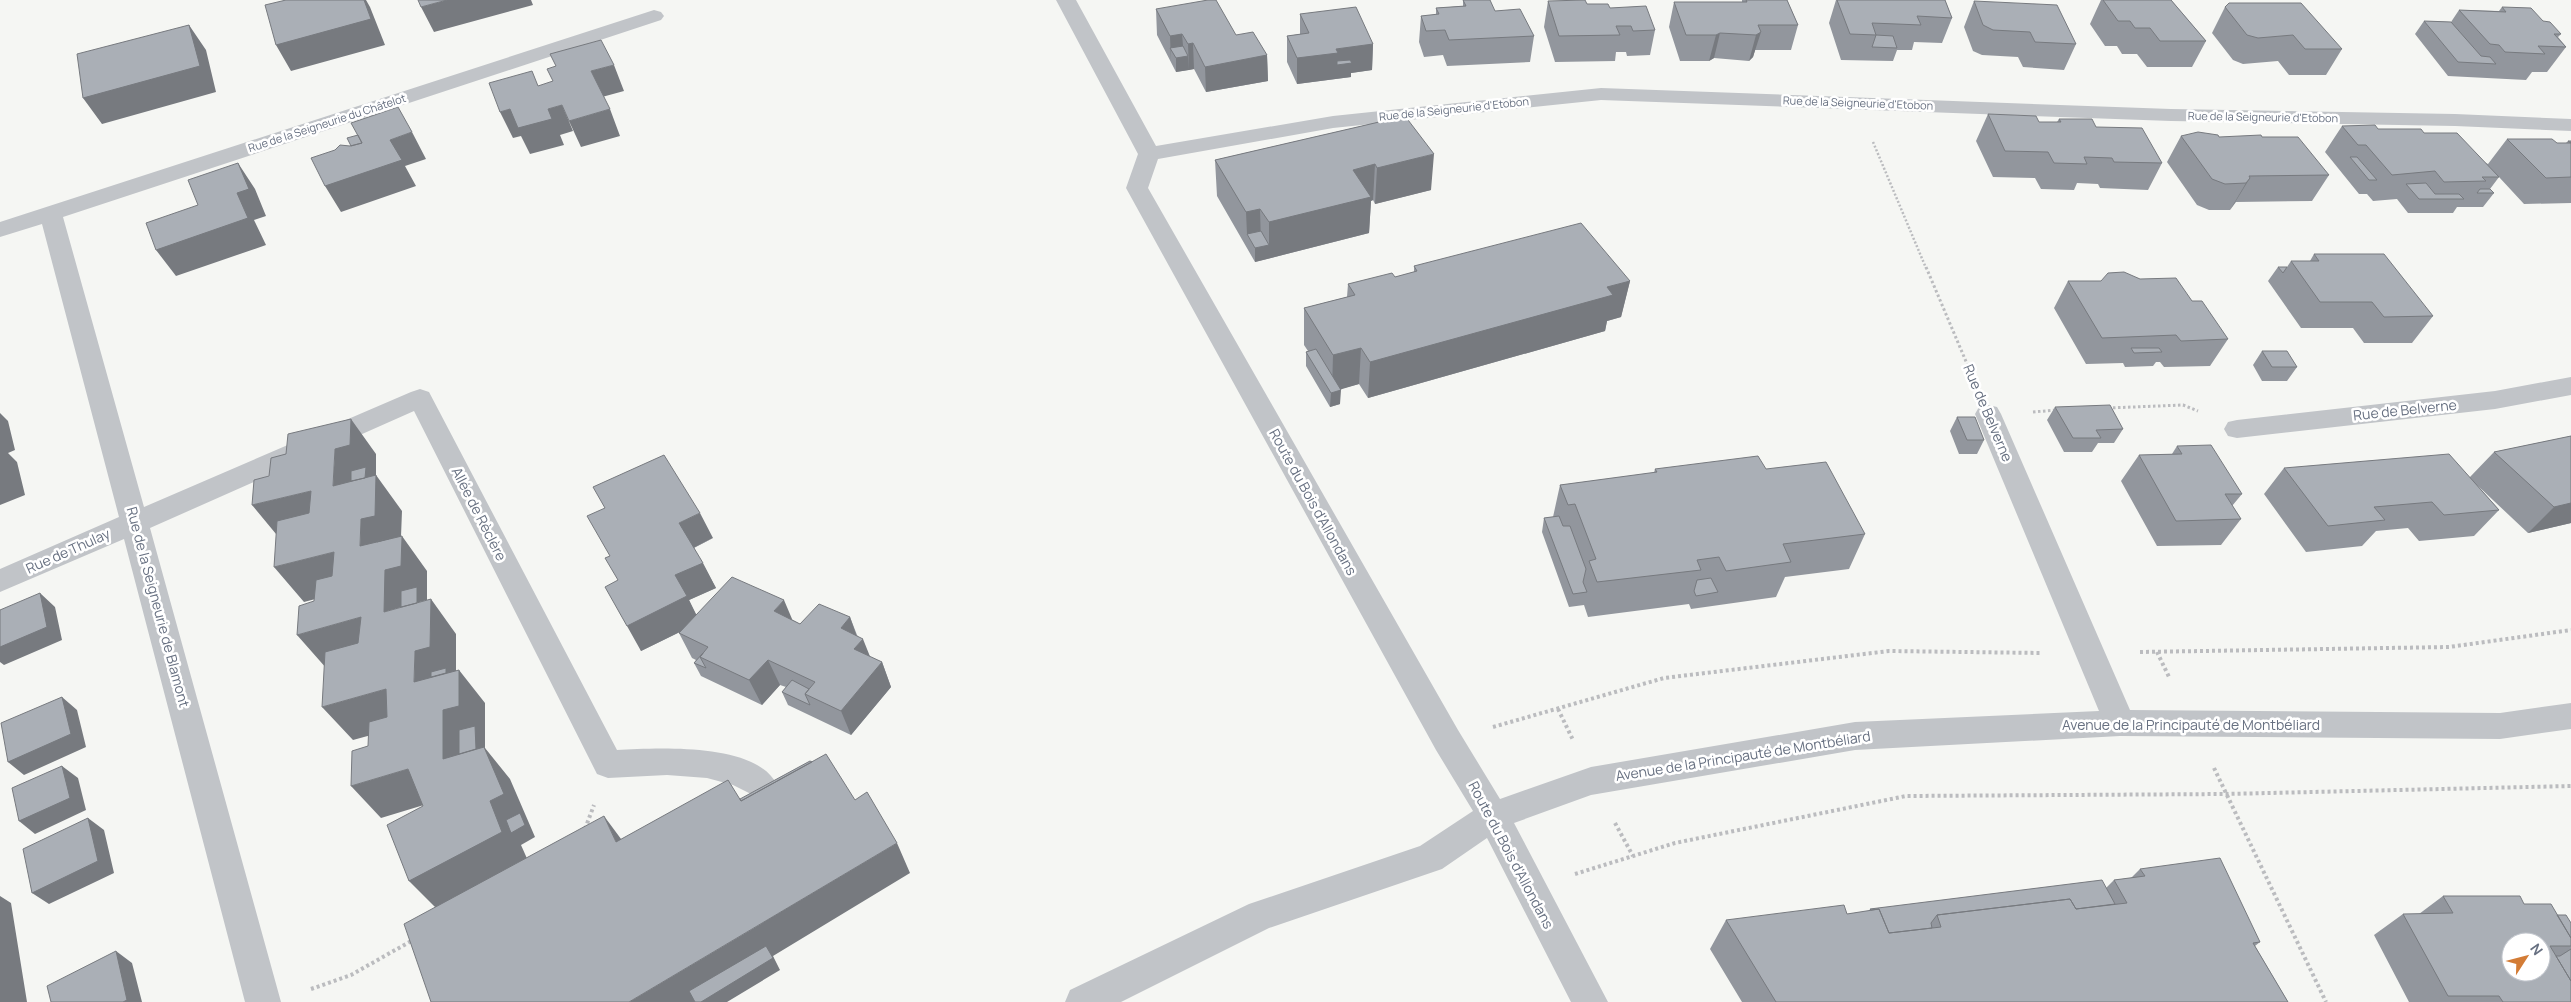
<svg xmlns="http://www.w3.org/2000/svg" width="2571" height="1002" viewBox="0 0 2571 1002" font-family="Manrope,sans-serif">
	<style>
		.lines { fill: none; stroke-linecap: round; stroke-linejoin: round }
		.path-far2 { stroke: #bbbcbf; stroke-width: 2.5; stroke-dasharray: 2 2; stroke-linecap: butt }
		.path-far1 { stroke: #bbbcbf; stroke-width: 3; stroke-dasharray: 2.5 2.5; stroke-linecap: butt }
		.path { stroke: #bbbcbf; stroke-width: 4; stroke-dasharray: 3 3; stroke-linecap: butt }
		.minor { fill: #c1c4c8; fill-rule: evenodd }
		.wall { fill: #92969d }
		.shaded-wall { fill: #777a7f }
		.building { fill: #aaafb6; stroke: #777a7f; fill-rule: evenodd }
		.labels { text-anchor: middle; stroke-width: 5; stroke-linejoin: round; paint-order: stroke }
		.far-street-label { font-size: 11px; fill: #677081; stroke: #fff }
		.street-label { font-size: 14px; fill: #677081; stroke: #fff }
	</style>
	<rect width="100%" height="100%" fill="#f5f6f3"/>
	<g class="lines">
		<path class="path-far2" d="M1873 142 1926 268"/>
		<path class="path-far1" d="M1926 267 1973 378
			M2108 408 2183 405 2198 411
			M2033 412 2057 410"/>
		<path class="path" d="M2140 652 2449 647 2571 630
			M2157 652 2170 679
			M1558 709 1573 740
			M1493 727 1664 678 1889 651 2041 653
			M2214 768 2326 1002
			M1615 823 1633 856
			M585 829 594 805
			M1575 874 1675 843 1906 796 2226 794 2571 786
			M311 989 351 975 413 940"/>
		<path class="minor" d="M1056 0H1076L1156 146 1333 116 1601 88 2171 109 2455 114 2571 119V131L2455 126 2171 121 1601 100 1333 128 1158 159 1148 188 1458 730 1500 799 1591 767 1855 722 2099 711 1975 414 1979 407 1988 405 1997 407 2001 414 2130 710 2500 713 2571 703V729L2500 739 2120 736 1855 750 1591 795 1514 823 1608 1002H1571L1487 838 1442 869 1269 928 1121 1002H1065L1070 990 1249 904 1420 846 1473 811 1436 750 1126 188 1138 154Z
			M654 10 661 12 664 16 661 20 63 217 144 507 411 392 420 389 429 392 617 750C657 748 757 742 777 785L772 795 761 799 733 785 707 778 667 775 608 778 597 774 414 411 150 528 281 1002H245L124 539 0 592V569L119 517 42 224 0 237V222Z
			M2571 377V395L2495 409 2237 438 2228 436 2224 429 2228 422 2237 420 2495 391Z"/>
	</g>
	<path class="wall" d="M1463 0 1495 11 1534 36 1530 62 1447 66 1443 55 1424 57 1419 42 1421 16 1436 15V8L1463 6Z
		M1742 0H1787L1798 25 1791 50H1755L1753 57 1749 61 1714 58 1709 61H1680L1669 27 1674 2H1742Z
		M1836 0H1945L1952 18 1942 43 1914 42 1912 50H1897L1893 61 1841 60 1829 23Z
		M2101 0H2171L2206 41 2192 67H2147L2137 54H2122L2117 46H2105L2090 24Z
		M1548 1 1587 4 1610 8 1655 30 1650 55 1627 56 1626 52H1616L1615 61 1555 62 1544 27Z
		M1974 1 2076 44 2064 70 2023 67 2018 57 1982 55 1973 51 1964 27Z
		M2225 7 2342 49 2326 75H2289L2278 61 2243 64 2233 60 2212 33Z
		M2502 7 2543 21 2561 34 2558 37 2566 47 2547 72H2532L2526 80 2448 76 2415 34 2424 21 2451 22 2459 10 2499 11Z
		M1156 9 1236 35 1267 55 1268 81 1206 92 1194 69 1176 72 1157 35Z
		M1300 14 1373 44 1372 70 1351 73V77L1297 84 1287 62V36L1300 34Z
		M1988 114 2039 122H2057L2059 119 2096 127 2162 163 2148 190 2100 188 2098 184 2077 183 2074 190 2041 189 2035 178 1993 177 1976 141Z
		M1405 116 1431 190 1375 204 1373 200 1371 201 1369 233 1255 262 1217 196 1215 160Z
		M2342 126 2424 133 2488 164 2507 139 2557 143H2566L2568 141H2571V203L2524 204 2499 177 2490 189 2494 193 2483 207H2457L2453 213H2408L2397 199 2373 201 2367 194H2359L2325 152Z
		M2181 136 2219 137H2262L2329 175 2312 201 2236 202 2230 210H2209L2197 205 2167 162Z
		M2314 254 2433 316 2412 343H2364L2353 328H2301L2268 281 2278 267H2287L2291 261H2310Z
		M1414 266 1630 281 1621 317 1607 321 1605 331 1368 398 1359 384 1340 389V404L1330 407 1306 366V352L1308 351 1304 345V308L1347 297 1348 284 1395 277 1414 272Z
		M2068 281H2101L2192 301 2228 339 2210 366 2164 367 2160 362H2156L2153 366 2125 367 2123 363 2086 364 2054 308Z
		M2262 351 2297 367 2287 381H2262L2253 365Z
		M2055 407 2123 429 2114 443H2098L2092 452H2064L2047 420Z
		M1957 417 1984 440 1977 454H1959L1950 431Z
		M2571 436V523L2528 533 2477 485 2499 510 2474 536 2419 541 2408 528 2376 531 2362 546 2306 552 2264 494 2284 468 2470 477 2494 452Z
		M2177 446 2242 494 2232 506 2241 519 2221 545 2157 546 2121 481 2139 455 2172 454Z
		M1655 469H1766L1865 534 1849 569 1785 577 1776 597 1691 609 1689 604 1588 617 1584 605 1569 607 1542 532 1544 518 1553 517 1560 485 1654 473Z
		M713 538 694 548 716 588 689 600 696 615 793 620 800 624 850 617 857 635 870 657 882 662 891 687 851 735 788 705 782 692 786 687 780 685 762 705 701 676 694 663 696 660 692 658 679 633 680 632 641 651 618 581Z
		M2140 869 2260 942 2255 946 2288 1002H1742L1710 949 1726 920 1847 914 1869 911 1870 909 2106 888 2114 880 2131 878Z
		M2443 896 2524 904 2557 915 2571 923V1002H2409L2374 935 2403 914H2419Z"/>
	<path class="shaded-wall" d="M364 0H366L370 7 385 45 291 71 276 45Z
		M447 0H531L533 5 434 32 421 7Z
		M189 25 206 50 216 92 102 124 83 98Z
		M1761 32 1753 57 1749 61 1756 35Z
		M1720 33 1714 58 1709 61 1716 35Z
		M1182 34 1184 57 1188 56 1189 70 1176 72V58L1170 48 1171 62 1170 36Z
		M1193 43 1194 69 1189 70 1188 44Z
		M1373 44 1372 70 1351 73V77L1297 84V58L1336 49Z
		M1267 55 1268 81 1206 92 1205 67Z
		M614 65 624 91 602 97 591 71Z
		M562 105 573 131 560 135 564 145 530 154 521 136 513 138 500 112 510 109H548Z
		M610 109 620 136 581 147 569 121Z
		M412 132 426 159 405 166 416 186 341 212 325 186 390 140Z
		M1434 154 1431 190 1375 204 1377 168Z
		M238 163 255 189 266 216 254 220 266 245 176 276 156 250 237 193Z
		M1375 164 1373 200 1371 201 1369 233 1255 262V248L1269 245V222L1353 170Z
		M2250 178 2234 204 2230 210 2246 183Z
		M1260 209 1261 245 1247 234 1246 212Z
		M1630 281 1621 317 1607 321 1605 331 1368 398 1370 362 1607 287Z
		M1361 348 1359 384 1332 392 1333 355Z
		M1341 390 1340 404 1330 407 1331 393Z
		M0 413 8 421 15 450 8 453 17 462 25 495 0 505Z
		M351 419 376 454V481L333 486 335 449Z
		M376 475 402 511 400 562 402 536 427 571V600L384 612 360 546 361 519Z
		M311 491 338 526 281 540 252 505Z
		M2571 501V523L2528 533 2554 507Z
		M700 513 713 538 691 549 679 523Z
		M334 552 361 587 304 602 274 567Z
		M703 563 716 588 689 600 700 622 641 651 627 626 675 575Z
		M40 593 55 607 62 640 4 665 0 662V647Z
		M431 599 456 634V693L414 682 415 651Z
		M784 600 795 626 774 611Z
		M361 617 389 651 327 669 297 635Z
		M850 617 859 643 841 628Z
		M863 639 873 664 854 649Z
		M768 660 780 685 762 705 749 680Z
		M882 662 891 687 851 735 841 711Z
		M459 670 485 703V748L510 779 535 837 521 845 529 863 439 911 409 881 443 759V710Z
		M386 689 415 723 353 740 322 707Z
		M62 697 77 710 86 747 24 775 8 762Z
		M62 766 78 778 86 810 35 834 19 821Z
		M408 769 437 801 381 818 351 786Z
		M604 816 627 847 616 842Z
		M88 818 104 830 114 873 49 904 32 893Z
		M897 843 910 873 773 956 780 970 727 1002H629Z
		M0 896 11 903 27 1002H0Z
		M116 951 132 963 142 1002H123Z"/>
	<path class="building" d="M286 0H364L371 19 276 45 265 5Z
		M418 0H447L421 7Z
		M1208 0H1216L1236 35 1253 32 1267 55 1205 67 1193 43 1188 44 1182 34 1170 36 1156 9Z
		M1463 0H1490L1495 11 1520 9 1534 36 1449 40 1445 30 1426 31 1421 16 1439 14 1436 8 1466 6Z
		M1585 0 1587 4H1608L1610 8 1646 6 1655 30 1633 31 1631 26H1616L1620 35 1559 36 1548 1Z
		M1746 0H1787L1798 25H1758L1761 32 1756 35 1720 33 1716 35H1686L1674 2H1747Z
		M1837 0H1945L1952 18 1917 16 1921 25 1872 23 1876 35 1850 34Z
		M2103 0H2171L2206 41H2160L2150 28H2135L2130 21H2118Z
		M1974 1 2057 5 2076 44 2035 42 2030 32 1993 30 1983 25Z
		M2229 3H2301L2342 49H2305L2293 35 2258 38 2247 35 2225 7Z
		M1356 7 1373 44 1336 49 1338 53 1297 58 1287 36 1309 33 1300 14Z
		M2502 7 2531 8 2543 21 2550 22 2561 34H2554L2566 47 2538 46 2545 54 2505 52 2499 45 2490 44 2459 10 2506 12Z
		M2424 21 2451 22 2481 56 2490 57 2496 64 2458 62Z
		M189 25 200 66 83 98 77 54Z
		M1876 35 1893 36 1897 48 1872 47Z
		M601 40 614 65 591 71 610 109 569 121 562 105 548 109 552 119 518 128 510 109 500 112 489 83 532 71 538 86 553 81 547 69 556 66 550 54Z
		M1183 46 1188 56 1176 58 1170 48Z
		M1350 60 1352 63 1337 65V61Z
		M398 107 412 132 390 140 402 160 325 186 311 158 335 150 340 145 350 146 362 143 351 123Z
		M1988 114 2036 116 2039 122H2061L2059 119H2092L2096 127 2142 128 2162 163 2114 162 2112 158 2084 157 2087 164 2054 163 2048 152 2005 151Z
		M1405 116 1434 154 1377 168 1375 164 1353 170 1371 197 1269 222 1260 209 1246 212 1215 160Z
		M2375 125 2378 129H2421L2424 133H2457L2499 177H2482L2486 181 2444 182 2435 171 2392 175 2366 145H2358L2342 126Z
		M2198 132 2218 135 2219 137 2261 135 2262 137H2298L2329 175 2249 176 2250 178 2246 183 2225 184 2212 179 2181 136Z
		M358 135 362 143 351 146 347 138Z
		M2507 139H2552L2557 143H2571L2568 141H2571V177L2546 178Z
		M2350 157H2357L2377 180H2369Z
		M238 163 249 189 237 193 248 218 156 250 146 223 198 205 188 180Z
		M2426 183 2435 194H2459L2464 199H2419L2406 184Z
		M2480 189H2490L2494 193H2477Z
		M1581 223 1630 281 1607 287 1613 295 1370 362 1361 348 1333 355 1304 308 1355 295 1348 284 1392 273 1395 277 1417 271 1414 266Z
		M1261 231 1269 245 1255 248 1247 234Z
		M2314 254H2384L2433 316 2384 317 2372 302H2320L2291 261H2319Z
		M2278 267H2287L2283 273Z
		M2124 272 2140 279 2176 278 2192 301H2202L2228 339 2181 341 2176 335 2102 338 2068 281H2101L2108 273Z
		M2131 348H2159L2162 352 2134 353Z
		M1316 349 1341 390 1331 393 1306 352Z
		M2262 351H2287L2297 367H2272Z
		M2110 405 2123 429 2096 430 2101 438H2073L2055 407Z
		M1957 417H1975L1984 440H1967Z
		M351 419 350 445 335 449 333 486 376 475 375 516 361 519 360 546 402 536 401 566 385 570 384 612 431 599 430 647 415 651 414 682 459 670V706L443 710V759L484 747 504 794 490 801 502 832 409 881 387 825 423 806 408 769 351 786 352 751 368 746 369 722 387 717 386 689 322 707 325 652 358 643 361 617 297 635 299 606 314 601 316 580 332 576 334 552 274 567 277 521 309 513 311 491 252 505 254 480 269 476 271 458 286 454 288 434Z
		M2571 436V503L2554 507 2494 452Z
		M2211 445 2242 494H2225L2241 519 2176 521 2139 455 2182 454 2177 446Z
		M2449 454 2499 510 2444 515 2432 502 2374 507 2385 520 2328 526 2284 468Z
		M664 455 700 513 679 523 703 563 675 575 687 596 627 626 605 587 618 580 605 558 610 556 587 516 605 508 593 487Z
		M1758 456 1766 469 1826 462 1865 534 1783 544 1791 562 1726 571 1719 557 1697 560 1701 570 1597 582 1589 561 1596 559 1575 504 1568 505 1560 485 1657 472 1655 469Z
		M366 467 365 478 351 481V471Z
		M1559 516 1563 526H1570L1586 569 1583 582 1587 592 1573 594 1544 518Z
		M391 538 377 542V541Z
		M732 577 784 600 774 611 800 624 819 604 850 617 841 628 863 639 854 649 882 662 841 711 805 694 815 682 768 660 749 680 700 657 708 647 679 633Z
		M1711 578 1718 592 1696 596 1694 591 1697 580Z
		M417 587V603L401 607V591Z
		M40 593 47 627 0 647V610Z
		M703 653 700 657 706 668 694 663Z
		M446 668V673L431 677V672Z
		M792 680 809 689 805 694 810 705 782 692Z
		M62 697 71 734 8 762 1 723Z
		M475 726 476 749 459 754V730Z
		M826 754 855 800 867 792 897 843 629 1002H431L404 924 604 816 616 842 728 780 741 801Z
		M810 761 812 762 741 801 740 799Z
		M62 766 70 798 19 821 12 788Z
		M520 813 525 825 511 833 506 820Z
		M88 818 98 861 32 893 23 849Z
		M2220 858 2260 942 2253 943 2288 1002H1776L1726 920 1844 905 1847 914 1879 909 1889 933 1941 927 1937 915 2070 899 2076 909 2127 903 2114 880 2145 876 2140 869Z
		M2102 880 2115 904 2076 909 2070 899 1937 915 1931 923 1932 928 1889 933 1879 909 1871 910 1870 909Z
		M2443 896H2520L2524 904H2551L2571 938V946H2550L2571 981V1002H2503L2499 996H2448L2403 914 2453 913ZM2511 942H2541V972H2511Z
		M2557 915H2566L2571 923V938Z
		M766 946 773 958 701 1002H695L689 991Z
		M2571 949V981L2556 956H2560Z
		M116 951 127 1000 123 1002H51L47 986Z"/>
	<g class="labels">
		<g class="far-street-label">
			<text transform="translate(1858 103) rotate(2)" y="4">Rue de la Seigneurie d'Etobon</text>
			<text transform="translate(1454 109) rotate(-6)" y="4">Rue de la Seigneurie d'Etobon</text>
			<text transform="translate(2263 117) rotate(1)" y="4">Rue de la Seigneurie d'Etobon</text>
			<text transform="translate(327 123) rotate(-18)" y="4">Rue de la Seigneurie du Châtelot</text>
		</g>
		<g class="street-label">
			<text transform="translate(2405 410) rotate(-6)" y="5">Rue de Belverne</text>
			<text transform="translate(1988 413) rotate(67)" y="5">Rue de Belverne</text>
			<text transform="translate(1313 502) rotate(61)" y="5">Route du Bois d'Allondans</text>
			<text transform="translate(479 514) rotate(63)" y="5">Allée de Rèclère</text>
			<text transform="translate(68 551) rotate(-24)" y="5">Rue de Thulay</text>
			<text transform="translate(158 607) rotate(75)" y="5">Rue de la Seigneurie de Blamont</text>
			<text x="2191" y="730">Avenue de la Principauté de Montbéliard</text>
			<text transform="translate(1743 756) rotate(-9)" y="5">Avenue de la Principauté de Montbéliard</text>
			<text transform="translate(1511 855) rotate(62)" y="5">Route du Bois d'Allondans</text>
		</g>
	</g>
	<g transform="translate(2526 957) rotate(54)"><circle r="24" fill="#ffffff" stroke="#c2c6cd"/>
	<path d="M0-4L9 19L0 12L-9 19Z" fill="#d37c36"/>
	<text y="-8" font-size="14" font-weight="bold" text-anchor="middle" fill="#677081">N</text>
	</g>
</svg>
